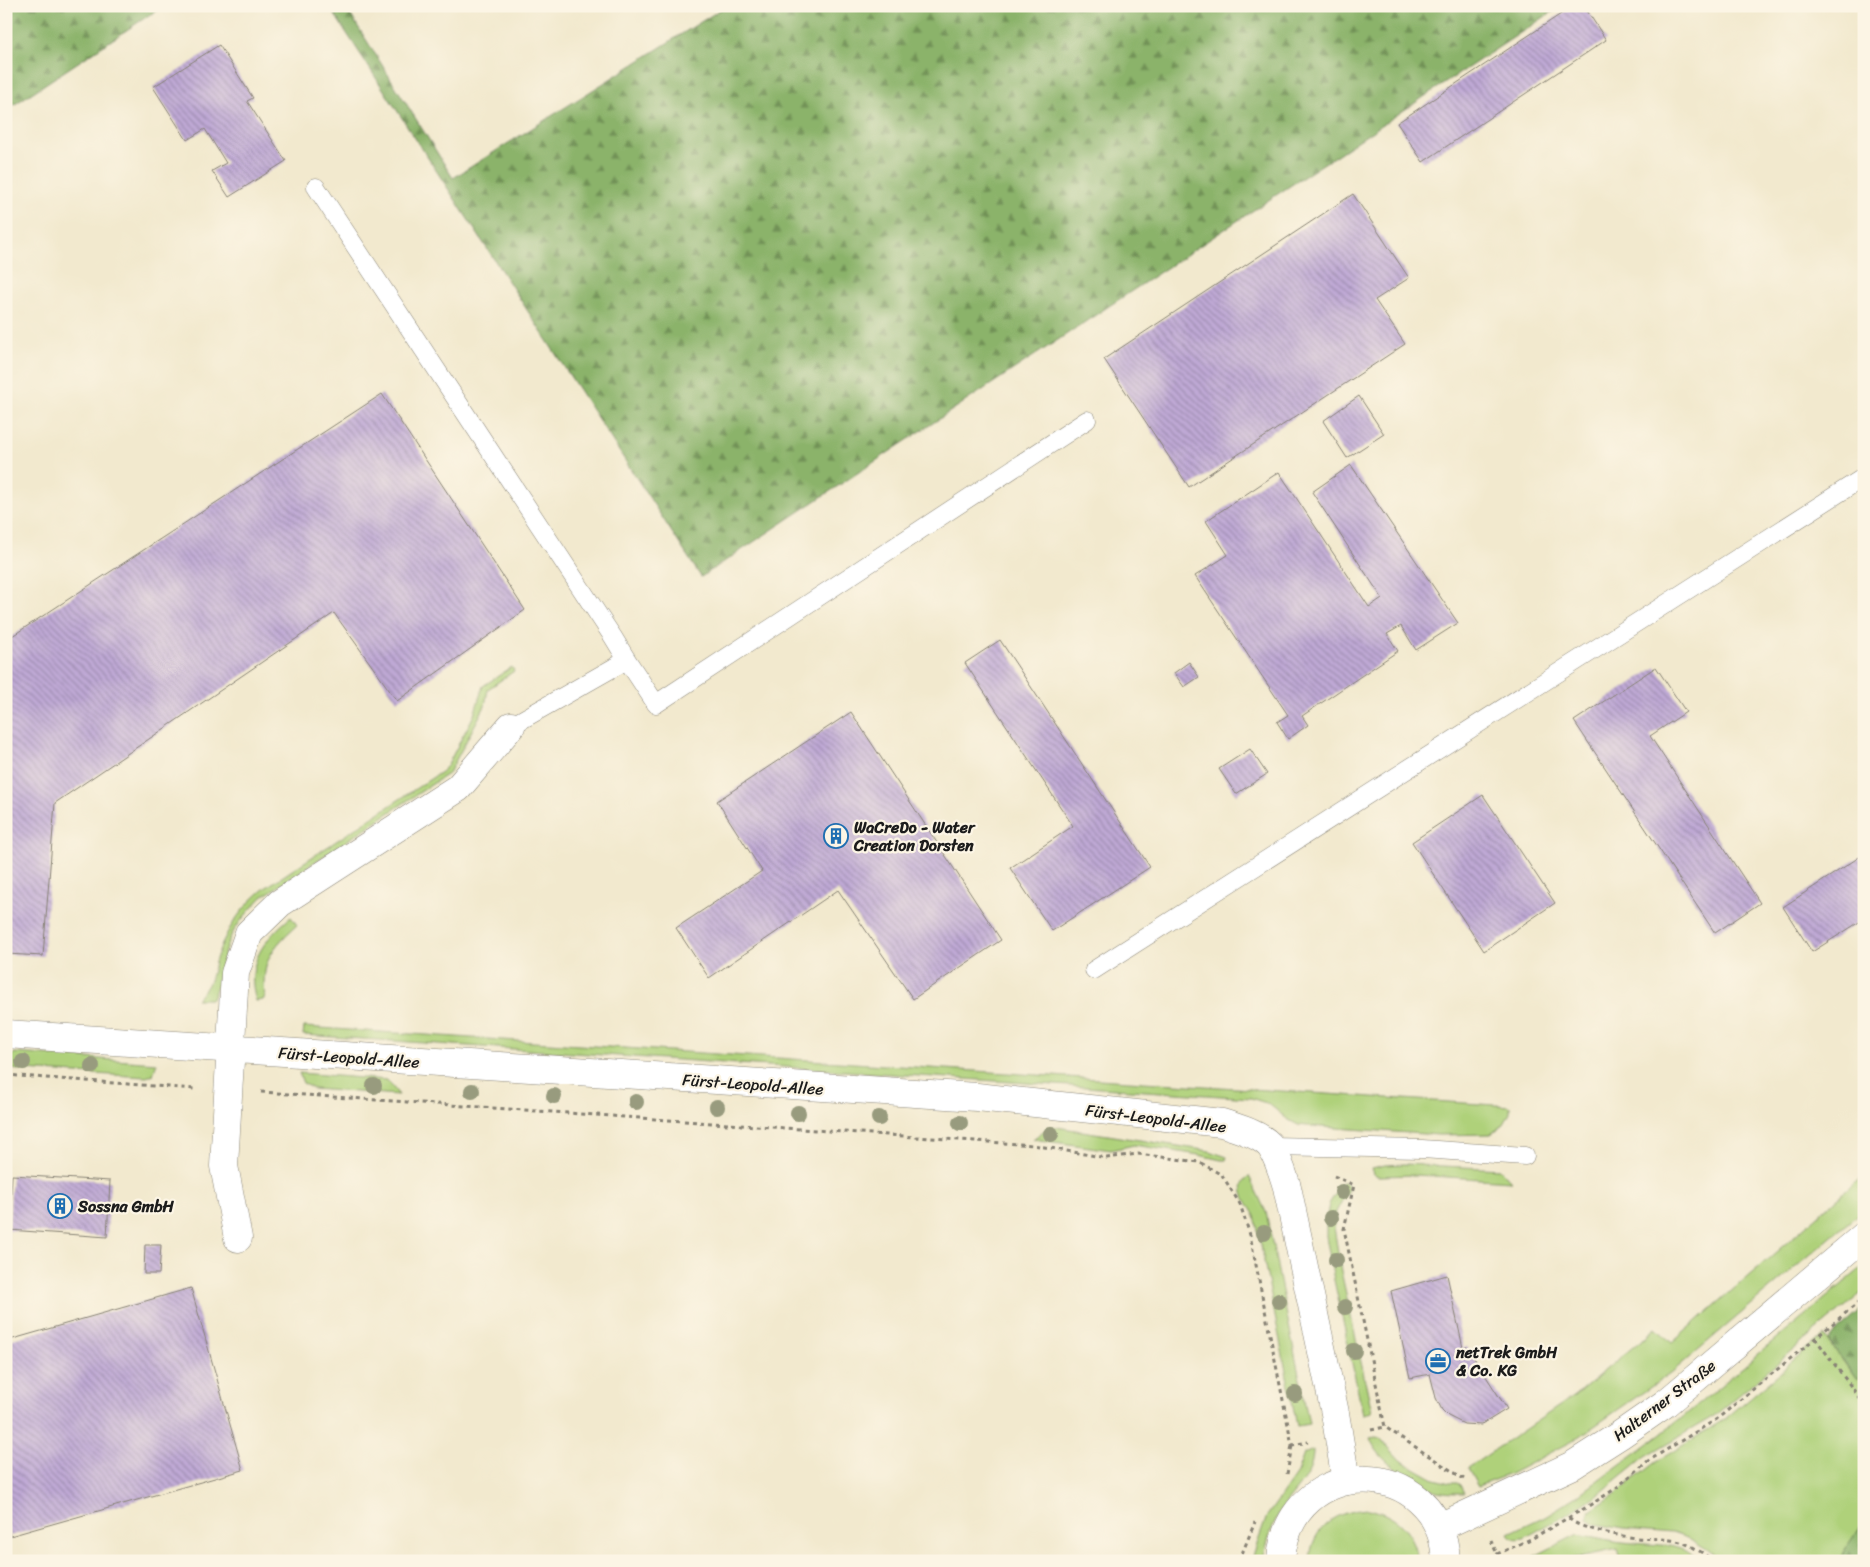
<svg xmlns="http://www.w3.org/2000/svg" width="1870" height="1567" viewBox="0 0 1870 1567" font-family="Sriracha,sans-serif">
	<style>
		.green { fill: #afd17a; stroke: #66764b }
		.forest { fill: url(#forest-firs); stroke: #546843 }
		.building { fill: url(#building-back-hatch) }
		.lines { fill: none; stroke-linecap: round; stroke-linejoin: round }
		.service-casing { stroke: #878275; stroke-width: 19 }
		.minor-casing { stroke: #878275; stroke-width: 29 }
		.secondary-casing { stroke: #878275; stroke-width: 29 }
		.path { stroke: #878275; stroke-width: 3; stroke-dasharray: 4 4; stroke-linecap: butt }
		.service { stroke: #fff; stroke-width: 18 }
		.minor { stroke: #fff; stroke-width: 28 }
		.secondary { stroke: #fff; stroke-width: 28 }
		.tree { fill: #989b7e }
		.labels { text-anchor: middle; stroke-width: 4.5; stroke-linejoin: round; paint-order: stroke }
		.poi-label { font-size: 16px; font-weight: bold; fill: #1c1c1c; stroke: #fcf5e5; text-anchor: start }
		.street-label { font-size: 16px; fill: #1c1c1c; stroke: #fcf5e5 }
	</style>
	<defs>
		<pattern id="forest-firs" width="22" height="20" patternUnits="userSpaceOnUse" patternTransform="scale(1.25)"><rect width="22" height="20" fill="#8bb36a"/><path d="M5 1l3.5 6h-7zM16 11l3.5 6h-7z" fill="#719156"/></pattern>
		<pattern id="building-back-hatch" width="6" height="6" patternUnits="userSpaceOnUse" patternTransform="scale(1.25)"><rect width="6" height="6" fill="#bfa9d5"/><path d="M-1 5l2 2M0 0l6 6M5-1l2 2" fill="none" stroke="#9a89ac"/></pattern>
	</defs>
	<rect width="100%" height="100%" fill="#fcf5e5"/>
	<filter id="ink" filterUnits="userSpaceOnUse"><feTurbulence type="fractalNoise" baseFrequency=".02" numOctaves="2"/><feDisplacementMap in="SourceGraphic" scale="10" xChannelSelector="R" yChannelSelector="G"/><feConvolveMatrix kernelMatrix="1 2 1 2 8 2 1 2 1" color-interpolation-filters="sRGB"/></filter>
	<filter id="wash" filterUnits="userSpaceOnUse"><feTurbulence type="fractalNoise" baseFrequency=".0096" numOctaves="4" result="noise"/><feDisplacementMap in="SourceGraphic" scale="20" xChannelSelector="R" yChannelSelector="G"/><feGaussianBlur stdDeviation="1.12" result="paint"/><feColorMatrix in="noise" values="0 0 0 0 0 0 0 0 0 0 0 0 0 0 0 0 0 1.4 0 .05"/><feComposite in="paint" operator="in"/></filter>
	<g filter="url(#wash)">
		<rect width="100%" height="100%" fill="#f2e9ce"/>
		<path class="green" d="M512 667 514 671 488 689 485 706 449 773 262 897C247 913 231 929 225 951 220 967 219 984 212 999H196C215 982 210 972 219 951 229 925 244 905 265 888L441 772 447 766 474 715 483 686Z
			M291 917 297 925C271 948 261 962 265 997L263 1000 256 1001C245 964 263 940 291 917Z
			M304 1027 1510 1106V1113L1504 1124 1491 1134 1439 1135 1307 1126 1298 1125 1287 1119 1269 1104 1251 1098 303 1035Z
			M15 1053 157 1063 153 1074 147 1077 6 1069V1060Z
			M299 1073 387 1080 399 1095 313 1089 303 1083Z
			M1050 1126 1210 1151 1227 1157 1226 1160H1221L1199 1155 1134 1145 1111 1150 1033 1139Z
			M1405 1164 1500 1169 1511 1181 1416 1175 1378 1176 1374 1174 1372 1168 1385 1165Z
			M1864 1175V1209L1671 1373 1573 1441 1510 1474 1478 1486 1468 1468 1574 1396 1656 1328 1672 1343Z
			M1249 1176 1266 1212 1309 1424 1297 1426 1255 1216C1248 1203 1234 1187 1249 1176Z
			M1343 1182 1348 1185V1193L1344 1197 1336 1212 1334 1227 1341 1271 1372 1412 1363 1414 1334 1280 1326 1236V1220L1329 1204Z
			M1864 1266V1291L1714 1416 1646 1456 1603 1491 1570 1513 1524 1538C1517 1539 1513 1540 1509 1533L1545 1516 1579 1495 1677 1422Z
			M1824 1335 1856 1379 1864 1376V1521L1837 1561H1723L1707 1549 1690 1539 1672 1533 1624 1529 1596 1524 1588 1519 1590 1511 1617 1493 1653 1464 1725 1419Z
			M1376 1437 1380 1438 1400 1460 1434 1479 1450 1483H1457L1460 1485 1464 1493C1455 1493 1445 1493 1437 1491 1414 1483 1378 1462 1370 1438Z
			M1313 1450C1314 1479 1289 1493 1277 1517 1270 1531 1267 1546 1262 1561H1251L1267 1516 1297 1473 1304 1454Z
			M1368 1509C1395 1514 1415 1532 1418 1561H1310C1311 1527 1337 1511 1368 1509Z
			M1578 1534C1596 1537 1614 1542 1632 1543 1662 1546 1676 1542 1702 1561L1665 1559 1621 1561 1618 1549 1561 1561H1525Z"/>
		<path class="forest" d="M6 6H163L6 110Z
			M329 6H345L453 178 726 6H1561L701 577Z
			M1864 1308V1376L1857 1380 1828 1339Z
			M1864 1521V1561H1837Z"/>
		<g id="blocks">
			<path class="building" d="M1573 6H1584L1606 40 1423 162 1397 123Z
				M219 45 253 98 247 101 286 161 229 197 212 171 226 163 205 129 187 140 153 87Z
				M1353 194 1409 278 1375 300 1405 344 1189 487 1104 359Z
				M382 394 525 610 397 701 334 613 55 803 43 956 6 954V640Z
				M1359 396 1384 434 1347 458 1323 421Z
				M1351 465 1458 623 1416 650 1401 626 1387 634 1398 651 1302 716 1308 725 1288 739 1277 722 1288 715 1195 576 1228 555 1206 521 1279 472 1369 607 1382 598 1312 492Z
				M1000 640 1150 867 1052 931 1010 868 1073 826 965 663Z
				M1189 662 1199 677 1184 687 1174 673Z
				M1656 667 1686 712 1650 736 1760 903 1715 933 1574 721Z
				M851 712 1001 940 913 999 838 890 709 978 676 928 762 871 717 801Z
				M1250 749 1267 774 1236 794 1219 769Z
				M1483 795 1555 903 1484 951 1412 842Z
				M1864 854V919L1812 952 1783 907Z
				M12 1175 110 1181 107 1237 9 1230Z
				M145 1245H161L159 1274H144Z
				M1447 1275 1463 1348 1467 1347 1507 1409 1481 1425 1464 1424 1448 1416 1442 1410 1436 1398 1430 1374 1410 1378 1391 1291Z
				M191 1288 243 1470 10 1536 6 1522V1341Z"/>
		</g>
	</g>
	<g filter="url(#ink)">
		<use href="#blocks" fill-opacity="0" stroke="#878275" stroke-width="1"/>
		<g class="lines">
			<defs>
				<path id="service" d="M316 187 613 637 627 660 511 726
					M627 660 656 704 1087 420
					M1094 970 1864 477
					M1270 1146 1422 1149 1525 1156"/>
				<path id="minor" d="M6 1034 977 1097 1222 1123C1237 1128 1261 1134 1271 1147 1279 1159 1283 1174 1287 1187L1335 1413 1346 1481
					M238 1238 224 1166 235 973 249 933 280 903 458 788 511 726"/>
				<path id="secondary" d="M1440 1527 1573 1465 1620 1435 1666 1403 1864 1236
					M1281 1561C1288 1452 1441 1453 1446 1561"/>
			</defs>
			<use href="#service" class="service-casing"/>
			<use href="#minor" class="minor-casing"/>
			<use href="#secondary" class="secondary-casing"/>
			<path class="path" d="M6 1075 195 1089
				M261 1092 1033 1145 1107 1158 1138 1154 1199 1162 1222 1175 1240 1204 1250 1235 1292 1445 1308 1442
				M1334 1176 1354 1185 1344 1229 1385 1427 1464 1479
				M1815 1338 1864 1404
				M1371 1430 1385 1427
				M1287 1474 1292 1445
				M1569 1518C1577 1529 1622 1536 1636 1538 1648 1539 1660 1538 1671 1540 1687 1542 1701 1551 1713 1561
				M1491 1540 1497 1554
				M1239 1561 1255 1522
				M1493 1561 1497 1554 1531 1539 1587 1507 1615 1489 1648 1461 1717 1419 1864 1298"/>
			<use href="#service" class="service"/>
			<use href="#minor" class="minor"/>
			<use href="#secondary" class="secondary"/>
		</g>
		<g class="tree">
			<circle cx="23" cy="1062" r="8"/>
			<circle cx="92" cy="1066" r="8"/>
			<circle cx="374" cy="1086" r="8"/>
			<circle cx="472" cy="1091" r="8"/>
			<circle cx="554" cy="1096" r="8"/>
			<circle cx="636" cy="1102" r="8"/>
			<circle cx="717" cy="1107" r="8"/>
			<circle cx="798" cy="1113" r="8"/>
			<circle cx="879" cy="1118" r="8"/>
			<circle cx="960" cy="1123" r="8"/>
			<circle cx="1051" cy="1134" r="8"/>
			<circle cx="1342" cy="1192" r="8"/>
			<circle cx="1331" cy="1218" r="8"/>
			<circle cx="1264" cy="1233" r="8"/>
			<circle cx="1336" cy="1260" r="8"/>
			<circle cx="1279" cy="1301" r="8"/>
			<circle cx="1345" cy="1307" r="8"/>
			<circle cx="1354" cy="1351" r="8"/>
			<circle cx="1295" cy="1394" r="8"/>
		</g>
	</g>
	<defs>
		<symbol id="building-ring" viewBox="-11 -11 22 22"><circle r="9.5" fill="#fcf5e5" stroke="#1f6fb2" stroke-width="1.5"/><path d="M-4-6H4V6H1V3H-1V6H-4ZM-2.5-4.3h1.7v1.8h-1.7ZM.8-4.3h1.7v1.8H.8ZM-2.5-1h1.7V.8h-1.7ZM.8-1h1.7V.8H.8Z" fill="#1f6fb2"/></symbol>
		<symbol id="office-ring" viewBox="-11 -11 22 22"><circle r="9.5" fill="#fcf5e5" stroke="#1f6fb2" stroke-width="1.5"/><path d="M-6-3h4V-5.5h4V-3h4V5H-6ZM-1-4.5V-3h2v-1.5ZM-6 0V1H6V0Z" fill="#1f6fb2"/></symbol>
	</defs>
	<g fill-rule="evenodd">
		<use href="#building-ring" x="822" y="822" width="28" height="28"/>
		<use href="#building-ring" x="46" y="1192" width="28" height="28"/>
		<use href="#office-ring" x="1424" y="1347" width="28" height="28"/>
	</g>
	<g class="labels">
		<g class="poi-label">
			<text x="854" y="833">WaCreDo - Water<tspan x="854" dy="18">Creation Dorsten</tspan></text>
			<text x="78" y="1212">Sossna GmbH</text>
			<text x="1456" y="1358">netTrek GmbH<tspan x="1456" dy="18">&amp; Co. KG</tspan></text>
		</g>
		<g class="street-label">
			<text transform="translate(349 1057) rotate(4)" y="6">Fürst-Leopold-Allee</text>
			<text transform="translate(753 1084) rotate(4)" y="6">Fürst-Leopold-Allee</text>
			<text transform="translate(1156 1118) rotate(7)" y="6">Fürst-Leopold-Allee</text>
			<text transform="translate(1664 1400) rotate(-37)" y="6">Halterner Straße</text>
		</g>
	</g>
	<rect width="1870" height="1567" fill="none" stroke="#fcf5e5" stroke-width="25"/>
</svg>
